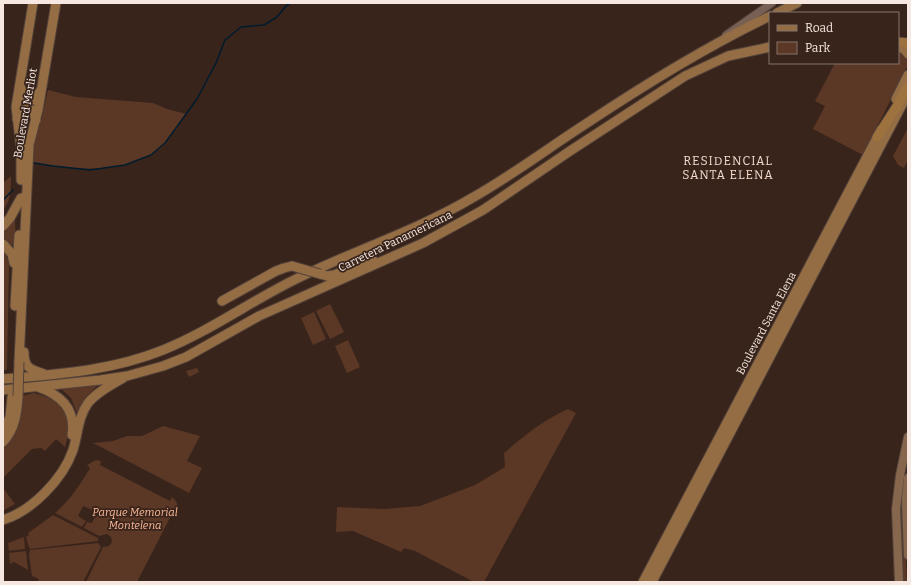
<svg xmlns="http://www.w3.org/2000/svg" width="911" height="585" viewBox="0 0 911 585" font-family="Bitter,serif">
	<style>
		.green { fill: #5b3725 }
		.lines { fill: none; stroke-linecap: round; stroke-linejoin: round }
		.stream { stroke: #001b2d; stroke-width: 1.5 }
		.tertiary-casing { stroke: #53423a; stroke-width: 9 }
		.secondary-casing { stroke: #53423a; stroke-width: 10 }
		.primary-casing { stroke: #53423a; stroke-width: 11 }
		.trunk-casing { stroke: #53423a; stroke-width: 11 }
		.tertiary { stroke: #786055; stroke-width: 7 }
		.secondary { stroke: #86674d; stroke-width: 8 }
		.primary { stroke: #946d44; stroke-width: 9 }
		.trunk { stroke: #9e723e; stroke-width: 9 }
		.primary-bridge-casing { stroke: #53423a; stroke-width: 11; stroke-linecap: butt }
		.primary-bridge { stroke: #946d44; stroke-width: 9 }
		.labels { text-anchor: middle; stroke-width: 3.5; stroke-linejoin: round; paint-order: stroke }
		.street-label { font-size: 11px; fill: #f6e8e1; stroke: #38241b }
		.park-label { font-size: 11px; font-style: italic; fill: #feb998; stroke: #38241b }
		.neighbourhood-label { font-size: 12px; letter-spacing: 1px; fill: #f5dacd; stroke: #38241b }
	</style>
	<rect width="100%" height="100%" fill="#38241b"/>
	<path class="green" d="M898 52H903L908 60V65L863 155 813 129 825 106 815 101 835 63H898Z
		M48 90 76 97 153 103 167 109 186 114C179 123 172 136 165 144 139 169 100 171 66 167 57 166 37 166 31 160L32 147 42 116Z
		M908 128V160L904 168 898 165 893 156Z
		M11 176C11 189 11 201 3 210V183Z
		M15 219 16 248 3 238V229Z
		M3 252 6 255 9 264 7 370H3Z
		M330 304 344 332 330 339 316 311Z
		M314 312 326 339 313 345 301 318Z
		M348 340 360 367 347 373 335 346Z
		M197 368 199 372 189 377 186 371Z
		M100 383 86 397 77 413 71 398 59 387Z
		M34 393C65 401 75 415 65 447L56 439 45 451 41 448 32 449 4 477 3 485V448L10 439 21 396Z
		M568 409 576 413 484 582H474L415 551 404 548 401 552 353 531 336 532 337 507 384 509 420 506 475 485 505 467 504 453C525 435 542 421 568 409Z
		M163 426 200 436 187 461 202 468 189 493 93 443 113 441 127 436H142Z
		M96 460 101 461 100 465 170 501 172 497C178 502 178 506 177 513L173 512 137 582H86L103 547 109 546 112 542 111 537 107 534 99 536 84 528 87 522 92 523 97 512 83 506 78 516 86 521 82 527 55 513C70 500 80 485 90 468L87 465Z
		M902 487H903L907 582H902L900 524Z
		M3 488 15 504 3 511Z
		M53 515 98 538V541L30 549 28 544 26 537 29 535 28 533Z
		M24 537 25 549 9 551 8 543Z
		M98 543 101 547 83 582H41L38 581 39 579 32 576 29 555 30 550Z
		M26 551 28 570 14 562 10 564 9 553Z"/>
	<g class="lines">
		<path class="stream" d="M34 163 53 166 90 170 125 165 151 155 165 143 197 99 216 63 225 40 241 27 264 25 277 17 286 6 291 3
			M3 200 13 190"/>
		<defs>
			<path id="tertiary" d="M726 35 772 3"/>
			<path id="secondary" d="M908 478 906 499 908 555
				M899 582 896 509 900 475 908 437"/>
			<path id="primary" d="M777 13 797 3
				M898 47 904 49 908 54
				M20 86 24 97 29 100H34L41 90
				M896 99 908 75
				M17 119 23 110 28 108 33 111 36 120
				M21 180V148L16 107 33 3
				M3 226 10 218 21 198
				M3 244 12 254 14 263
				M320 274 327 276 334 275 373 260
				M222 301 276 271 284 268 292 266
				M15 306 19 235
				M24 352C24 368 30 369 44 374
				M19 362 29 145 38 110 56 3
				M3 379C59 374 111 371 163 350 210 331 251 301 296 279 355 250 416 231 472 198 511 176 547 149 584 125 644 85 705 47 770 16
				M38 387C61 395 76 409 72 435
				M3 390 100 380 127 376 163 366 186 357 259 316 423 243 483 210 570 151 685 76 728 56 770 47
				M3 432 10 417 12 397
				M3 442C15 429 17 413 18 396
				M3 520C32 511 63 479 73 450 78 434 78 417 88 403 97 392 111 385 123 378
				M643 582 881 130
				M652 582 905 99"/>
			<path id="trunk" d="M898 42 908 43
				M877 137 897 106 908 86"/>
		</defs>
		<use href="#tertiary" class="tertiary-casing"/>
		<use href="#secondary" class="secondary-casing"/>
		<use href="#primary" class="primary-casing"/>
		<use href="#trunk" class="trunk-casing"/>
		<use href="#tertiary" class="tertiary"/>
		<use href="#secondary" class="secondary"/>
		<use href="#primary" class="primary"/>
		<use href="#trunk" class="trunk"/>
		<defs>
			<path id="primary-bridge" d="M292 266 320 274
				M18 396 19 362"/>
		</defs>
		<use href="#primary-bridge" class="primary-bridge-casing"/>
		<use href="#primary-bridge" class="primary-bridge"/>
	</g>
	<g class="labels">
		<g class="street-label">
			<text transform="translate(25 113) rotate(-80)" y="4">Boulevard Merliot</text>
			<text transform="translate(395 241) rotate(-26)" y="4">Carretera Panamericana</text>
			<text transform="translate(766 323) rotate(-62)" y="4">Boulevard Santa Elena</text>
		</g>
		<g class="park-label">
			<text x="135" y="516">Parque Memorial<tspan x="135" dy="13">Montelena</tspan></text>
		</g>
		<g class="neighbourhood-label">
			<text x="728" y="165">RESIDENCIAL<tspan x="728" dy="14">SANTA ELENA</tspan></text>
		</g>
	</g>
	<rect width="911" height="585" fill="none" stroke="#f6e8e1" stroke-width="8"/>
	<rect x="769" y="12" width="130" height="52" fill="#38241b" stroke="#84726a"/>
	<rect x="777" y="25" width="20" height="6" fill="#946d44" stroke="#84726a"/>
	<text x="805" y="32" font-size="12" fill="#f6e8e1">Road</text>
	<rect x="777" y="42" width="20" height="12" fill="#5b3725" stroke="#84726a"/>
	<text x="805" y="52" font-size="12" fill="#f6e8e1">Park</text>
</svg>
